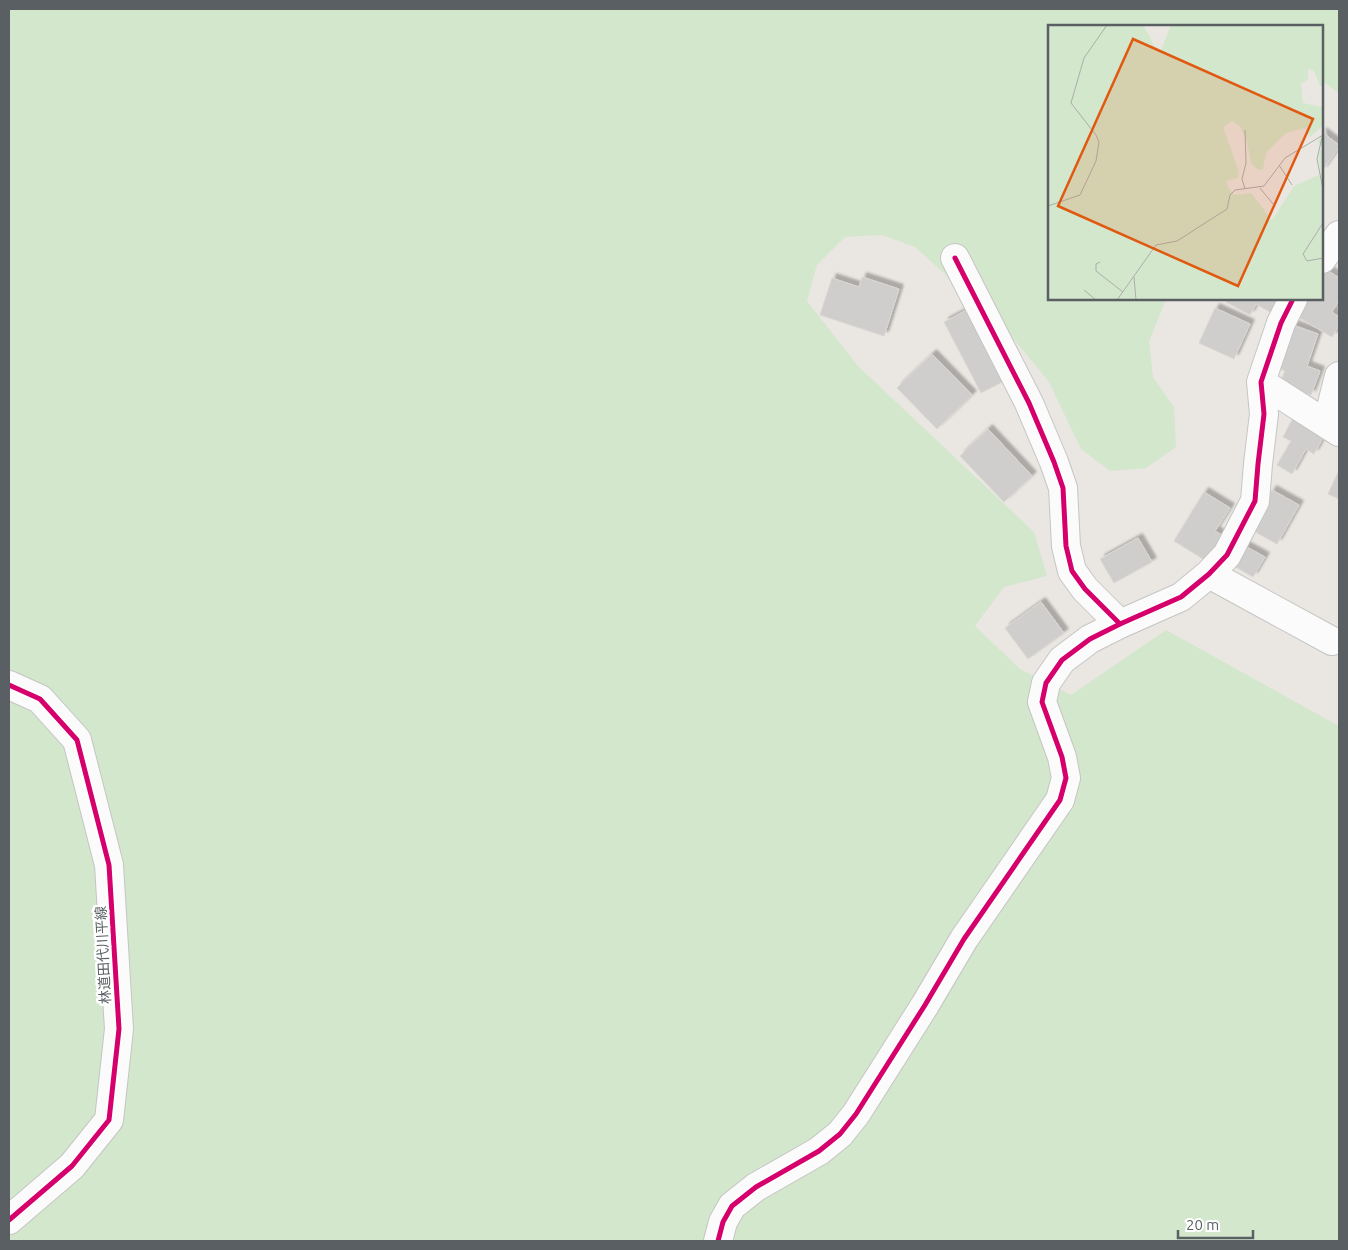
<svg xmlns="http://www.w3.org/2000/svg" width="1348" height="1250" viewBox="0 0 1348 1250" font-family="Ubuntu,'Noto Sans JP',sans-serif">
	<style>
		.green { fill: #d3e7cc }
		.building { fill: #d0cecc; stroke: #dad6d2; filter: url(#shadow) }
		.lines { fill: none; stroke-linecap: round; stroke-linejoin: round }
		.minor-casing { stroke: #c5c5c4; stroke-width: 30 }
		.minor { stroke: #fcfbfb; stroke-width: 28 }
		.cycleway-casing { stroke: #fff; stroke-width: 8 }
		.cycleway { stroke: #d6006c; stroke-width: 5 }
		.labels { text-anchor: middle; stroke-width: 5; stroke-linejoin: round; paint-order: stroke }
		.street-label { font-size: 14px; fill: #595f62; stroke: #fff }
		.inset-road { fill: none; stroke: #acadab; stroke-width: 1 }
		.view { fill: #e15910; fill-opacity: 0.15; stroke: #e15910; stroke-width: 2.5 }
		.inset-edge { fill: none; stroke: #595f62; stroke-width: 2.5 }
	</style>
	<defs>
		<filter id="shadow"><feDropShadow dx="4.5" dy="-4.5" stdDeviation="1" flood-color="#0004"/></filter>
	</defs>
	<rect width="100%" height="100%" fill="#eae7e3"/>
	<path class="green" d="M9 9H1339V93L1322 81V26H1049V299H1166L1149 342 1153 377 1174 407 1176 447 1146 468 1110 471 1081 449 1049 382 1002 325 915 247 882 235 845 237 817 265 807 301 858 366 1034 532 1047 576 1004 587 975 626 1020 669 1071 695 1166 630 1339 726V1241H9Z"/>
	<path class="building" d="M1322 132 1339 145V147L1322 171Z
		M1326 269 1339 278V300L1332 312 1339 317V325L1332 337 1298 317 1308 299H1322V276Z
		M862 277 899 289 884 336 820 315 832 278 859 287Z
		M1227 299H1280L1272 313 1256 304 1250 315 1226 302Z
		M1215 308 1250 324 1234 359 1199 343Z
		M967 310 1004 381 981 393 944 322Z
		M1290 324 1318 334 1307 366 1320 371 1311 395 1280 383 1285 371 1274 366Z
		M932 354 972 395 937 429 897 388Z
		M1294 416 1325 434 1314 454 1306 449 1292 474 1277 465 1291 441 1283 437Z
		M988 429 1032 476 1004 502 960 456Z
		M1339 470V499L1328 494Z
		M1272 490 1299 505 1277 544 1250 529Z
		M1204 492 1230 508 1215 531 1227 538 1211 564 1174 541Z
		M1138 538 1152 562 1114 583 1100 559Z
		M1241 544 1265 557 1253 577 1229 563Z
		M1041 602 1064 633 1028 659 1005 628Z"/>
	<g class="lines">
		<defs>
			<path id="minor" d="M955 258 1029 403 1054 462 1063 488 1066 546 1072 571 1085 589 1120 624
				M1322 259 1339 235
				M1261 382 1339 432
				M1327 424 1339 376
				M1209 574 1332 641
				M9 685 40 699 77 740 109 865 119 1029 109 1120 72 1166 9 1220
				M718 1241 723 1222 732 1206 756 1187 819 1151 840 1134 856 1114 925 1005 964 939 1060 800 1066 778 1062 757 1042 702 1046 683 1062 660 1090 639 1120 624 1181 597 1209 574 1227 555 1255 501 1258 464 1264 414 1261 382 1281 323 1293 299"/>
		</defs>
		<use href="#minor" class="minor-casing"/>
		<use href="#minor" class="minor"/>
		<defs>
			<path id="cycleway" d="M955 258 1029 403 1054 462 1063 488 1066 546 1072 571 1085 589 1120 624
				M9 685 40 699 77 740 109 865 119 1029 109 1120 72 1166 9 1220
				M718 1241 723 1222 732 1206 756 1187 819 1151 840 1134 856 1114 925 1005 964 939 1060 800 1066 778 1062 757 1042 702 1046 683 1062 660 1090 639 1120 624 1181 597 1209 574 1227 555 1255 501 1258 464 1264 414 1261 382 1281 323 1293 299"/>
		</defs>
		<use href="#cycleway" class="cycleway-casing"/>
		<use href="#cycleway" class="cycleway"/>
	</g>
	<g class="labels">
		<g class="street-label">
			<text transform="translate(103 955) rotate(-93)" y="5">林道田代川平線</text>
		</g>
	</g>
	<g transform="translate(1048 25)">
		<rect width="275" height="275" fill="#eae7e3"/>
		<path d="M0 0H95L106 20 113 25 123 0H275V61H272L266 46 260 44V54L253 59 255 78 275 82 274 101 270 105 262 112 257 103 238 108 218 128 215 144 210 145 203 138 199 117 192 101 184 96 175 102 191 147 190 153 178 156 181 164 187 170 203 168 224 195 246 161 273 149 270 130 274 122 269 116 275 111V275H0Z" fill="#d3e7cc"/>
		<path class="inset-road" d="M197 105 198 138 194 154 197 164M275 108 269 134 275 164M231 140 244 160M212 163 225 179M0 181 32 170 48 136 51 117 48 110 23 78 36 33 59 0M275 198 255 229 259 236 275 233M52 237 48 239V246L75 267M86 252 88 275M36 265 48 275M69 275 108 220 129 216 179 184 182 170 187 165 216 161 237 133 275 110"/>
		<path class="view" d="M85 14 265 94 190 261 10 181Z"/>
		<rect width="275" height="275" class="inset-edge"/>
	</g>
	<rect width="1348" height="1250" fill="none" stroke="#595f62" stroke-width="20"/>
	<path d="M1178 1230v8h75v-8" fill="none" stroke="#595f62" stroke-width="2.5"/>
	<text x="1186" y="1230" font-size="15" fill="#595f62" stroke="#ffffff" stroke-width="4" paint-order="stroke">20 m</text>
</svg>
